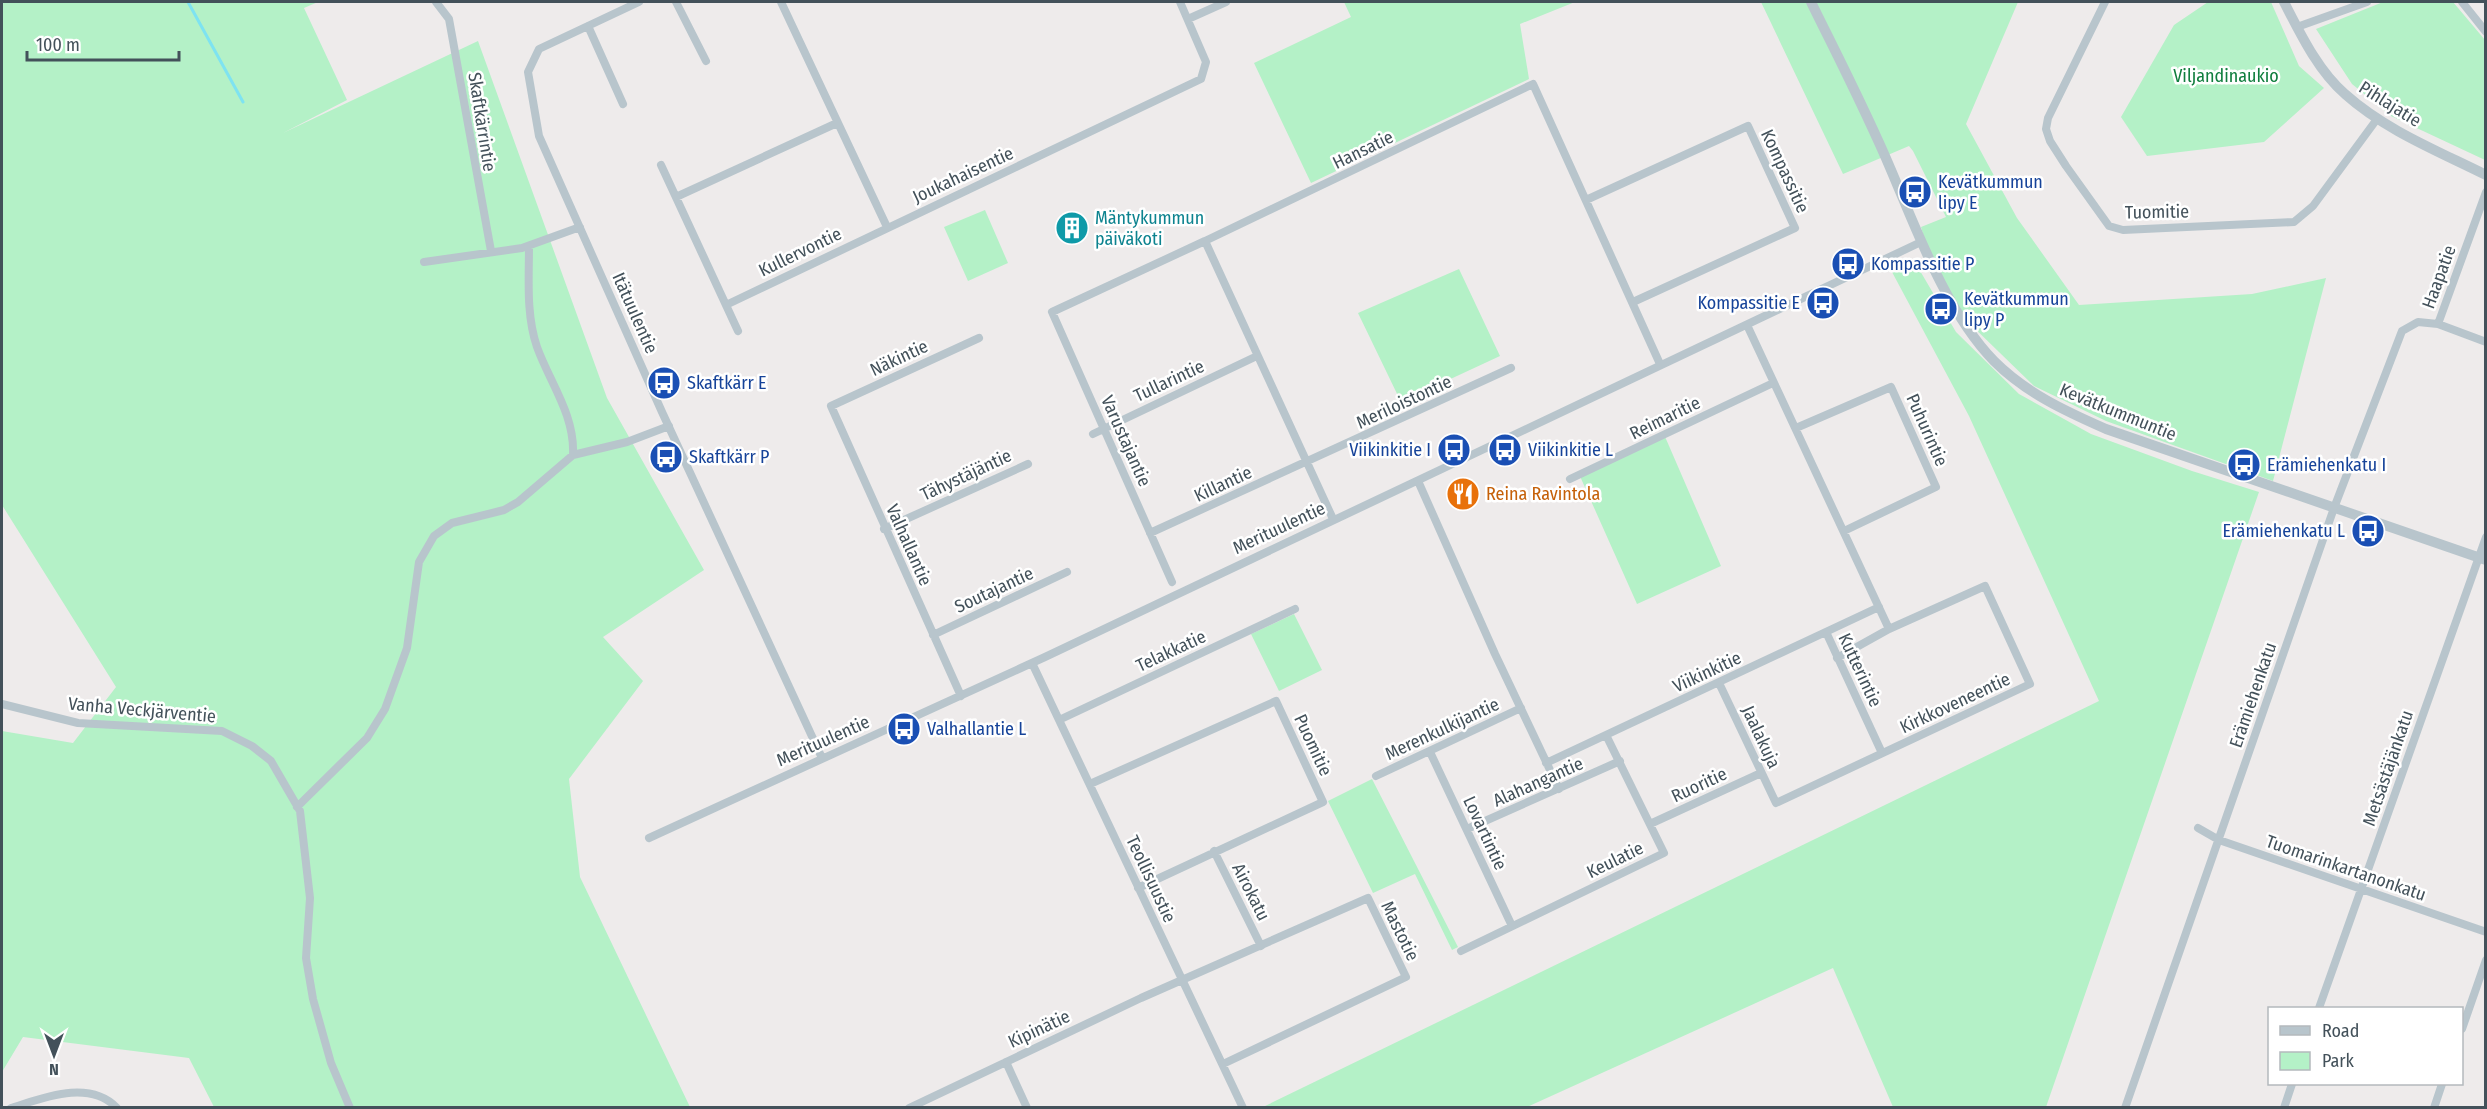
<svg xmlns="http://www.w3.org/2000/svg" width="2487" height="1109" viewBox="0 0 2487 1109" font-family="'Fira Sans Condensed',sans-serif">
	<style>
		.green { fill: #b4f1c7 }
		.lines { fill: none; stroke-linecap: round; stroke-linejoin: round }
		.stream { stroke: #7ee3f1; stroke-width: 3 }
		.minor { stroke: #b8c5cc; stroke-width: 8 }
		.tertiary { stroke: #b8c5cc; stroke-width: 10 }
		.labels { text-anchor: middle; stroke-width: 5; stroke-linejoin: round; paint-order: stroke }
		.park-label { font-size: 18px; fill: #107e3e; stroke: #fff }
		.street-label { font-size: 18px; fill: #43515a; stroke: #fff }
		.transit-label { font-size: 18px; fill: #164399; stroke: #fff; text-anchor: start }
		.culture-label { font-size: 18px; fill: #0d838f; stroke: #fff; text-anchor: start }
		.food-label { font-size: 18px; fill: #c56008; stroke: #fff; text-anchor: start }
	</style>
	<rect width="100%" height="100%" fill="#eeebeb"/>
	<path class="green" d="M2 2H318L304 8 347 100 283 133 478 41 607 398 704 570 603 637 643 681 569 779 580 877 690 1107H214L189 1058 23 1037 2 1072V731L73 743 116 687 2 505Z
		M1344 2H1575L1520 24 1529 79 1311 183 1254 63 1351 17Z
		M1761 2H2018L1966 124 2017 218 2079 305 2252 294 2326 278 2273 481 2106 421 2034 386 1965 319 1927 248 1921 227 1946 217 1913 151 1909 146 1843 174Z
		M2208 2H2271L2299 66 2324 88 2264 142 2147 156 2121 117 2174 25Z
		M2383 2H2453L2485 40V160L2391 116 2352 84 2316 29Z
		M985 210 1008 263 968 281 944 227Z
		M1916 264 1956 332 2019 394 2091 434 2192 471 2259 492 2046 1107H1893L1833 968 1527 1107H1263L2099 701 1969 416 1892 272Z
		M1459 269 1500 356 1401 402 1358 313Z
		M1663 432 1721 566 1637 604 1579 474Z
		M1294 614 1322 670 1279 691 1251 634Z
		M1372 779 1458 947 1452 950 1415 874 1373 893 1328 801Z"/>
	<g class="lines">
		<path class="stream" d="M188 2 243 102"/>
		<path class="minor" d="M436 2 449 19 491 251
			M639 2 539 49 528 72 539 136 662 412 822 758
			M676 2 706 61
			M781 2 887 227
			M2105 2 2048 118 2046 129 2050 141 2066 166 2109 226 2123 230 2294 222 2313 206 2377 119
			M2462 2 2486 32
			M1188 19 1226 2
			M588 26 623 104
			M2297 27 2367 2
			M661 165 738 331
			M2486 192 2438 324 2486 342
			M676 197 837 123
			M1586 200 1748 126 1795 228 1633 302
			M529 246C529 279 526 315 537 347 550 383 575 415 573 455
			M424 262 522 248 580 227
			M726 305 1201 79 1206 62 1180 2
			M1747 325 1889 629
			M1796 428 1891 387 1936 487 1844 531
			M1093 434 1257 356
			M1570 479 1773 383
			M1418 481 1495 654 1559 789
			M1333 519 1205 241 1533 84 1660 364
			M884 529 1028 464
			M1150 533 1511 368
			M1172 582 1052 312 1205 241
			M1826 632 1882 753
			M933 635 1067 572
			M1032 663 1243 1108
			M1719 683 1776 803 2030 684 1985 586 1889 629 1837 658
			M961 696 831 406 979 338
			M2 704 78 723 222 731 252 746 271 761 300 811 310 898 306 958 313 999 331 1063 350 1108
			M1059 720 1295 609
			M1430 752 1512 926
			M1546 763 1879 607
			M1376 776 1521 708
			M1090 784 1276 701 1323 802 1138 888
			M297 807 367 738 385 709 407 648 419 562 434 536 452 523 504 510 518 502 573 455 627 442 669 426
			M1650 824 1761 773
			M2198 828 2219 840 2486 932
			M1467 829 1620 761
			M649 838 1045 657 1921 242
			M1214 851 1261 946
			M1461 951 1664 853 1606 735
			M2319 1008 2486 537
			M2462 1029 2486 960
			M1006 1062 1027 1108
			M11 1108C43 1098 89 1079 117 1108
			M909 1108 1141 998 1368 898 1406 977 1223 1064
			M2125 1108 2334 508 2402 331 2418 322 2438 324
			M2284 1108 2292 1084
			M2434 1108 2442 1084"/>
		<path class="tertiary" d="M1811 2C1838 57 1867 113 1891 170 1917 231 1947 313 1994 361 2026 393 2065 411 2106 429L2486 560
			M2284 2C2300 33 2318 71 2345 94 2385 130 2438 151 2486 175"/>
	</g>
	<defs>
		<symbol id="bus-disc" viewBox="-11 -11 22 22"><circle r="9.5" fill="#1a4fb4" stroke="#fff"/><path d="M-5-6H5V4H4V6H2V4H-2V6H-4V4H-5ZM-3.5-4V0h7V-4ZM-3.5 1.2v1.5H-2V1.2ZM2 1.2v1.5H3.5V1.2Z" fill="#fff"/></symbol>
		<symbol id="building-disc" viewBox="-11 -11 22 22"><circle r="9.5" fill="#0f9aa8" stroke="#fff"/><path d="M-4-6H4V6H1V3H-1V6H-4ZM-2.5-4.3h1.7v1.8h-1.7ZM.8-4.3h1.7v1.8H.8ZM-2.5-1h1.7V.8h-1.7ZM.8-1h1.7V.8H.8Z" fill="#fff"/></symbol>
		<symbol id="restaurant-disc" viewBox="-11 -11 22 22"><circle r="9.5" fill="#e8710a" stroke="#fff"/><path d="M-5-6h1v4h1v-4h1v4h1v-4h1v5L-1.5 .5V6h-2V.5L-5-1ZM5-6V6H3V1.5H1.5Q1.5-4 5-6Z" fill="#fff"/></symbol>
	</defs>
	<g fill-rule="evenodd">
		<use href="#bus-disc" x="1896" y="173" width="38" height="38"/>
		<use href="#building-disc" x="1053" y="209" width="38" height="38"/>
		<use href="#bus-disc" x="1829" y="245" width="38" height="38"/>
		<use href="#bus-disc" x="1804" y="284" width="38" height="38"/>
		<use href="#bus-disc" x="1922" y="290" width="38" height="38"/>
		<use href="#bus-disc" x="645" y="364" width="38" height="38"/>
		<use href="#bus-disc" x="1435" y="431" width="38" height="38"/>
		<use href="#bus-disc" x="1486" y="431" width="38" height="38"/>
		<use href="#bus-disc" x="647" y="438" width="38" height="38"/>
		<use href="#bus-disc" x="2225" y="446" width="38" height="38"/>
		<use href="#restaurant-disc" x="1444" y="475" width="38" height="38"/>
		<use href="#bus-disc" x="2349" y="512" width="38" height="38"/>
		<use href="#bus-disc" x="885" y="710" width="38" height="38"/>
	</g>
	<g class="labels">
		<g class="park-label">
			<text x="2226" y="82">Viljandinaukio</text>
		</g>
		<g class="street-label">
			<text transform="translate(2390 104) rotate(32)" y="6">Pihlajatie</text>
			<text transform="translate(482 122) rotate(81)" y="6">Skaftkärrintie</text>
			<text transform="translate(1363 150) rotate(-26)" y="6">Hansatie</text>
			<text transform="translate(1785 171) rotate(65)" y="6">Kompassitie</text>
			<text transform="translate(963 175) rotate(-25)" y="6">Joukahaisentie</text>
			<text transform="translate(2157 212) rotate(-1)" y="6">Tuomitie</text>
			<text transform="translate(800 252) rotate(-26)" y="6">Kullervontie</text>
			<text transform="translate(2439 277) rotate(-70)" y="6">Haapatie</text>
			<text transform="translate(635 313) rotate(66)" y="6">Itätuulentie</text>
			<text transform="translate(899 358) rotate(-25)" y="6">Näkintie</text>
			<text transform="translate(1169 381) rotate(-25)" y="6">Tullarintie</text>
			<text transform="translate(1404 402) rotate(-25)" y="6">Meriloistontie</text>
			<text transform="translate(2118 412) rotate(22)" y="6">Kevätkummuntie</text>
			<text transform="translate(1665 418) rotate(-26)" y="6">Reimaritie</text>
			<text transform="translate(1927 430) rotate(66)" y="6">Puhurintie</text>
			<text transform="translate(1126 441) rotate(66)" y="6">Varustajantie</text>
			<text transform="translate(966 475) rotate(-25)" y="6">Tähystäjäntie</text>
			<text transform="translate(1223 484) rotate(-25)" y="6">Killantie</text>
			<text transform="translate(1279 528) rotate(-25)" y="6">Merituulentie</text>
			<text transform="translate(909 545) rotate(66)" y="6">Valhallantie</text>
			<text transform="translate(994 590) rotate(-25)" y="6">Soutajantie</text>
			<text transform="translate(1171 651) rotate(-25)" y="6">Telakkatie</text>
			<text transform="translate(1860 670) rotate(65)" y="6">Kutterintie</text>
			<text transform="translate(1707 672) rotate(-25)" y="6">Viikinkitie</text>
			<text transform="translate(2253 695) rotate(-71)" y="6">Erämiehenkatu</text>
			<text transform="translate(1955 703) rotate(-25)" y="6">Kirkkoveneentie</text>
			<text transform="translate(142 710) rotate(5)" y="6">Vanha Veckjärventie</text>
			<text transform="translate(1442 729) rotate(-25)" y="6">Merenkulkijantie</text>
			<text transform="translate(1761 737) rotate(65)" y="6">Jaalakuja</text>
			<text transform="translate(823 741) rotate(-24)" y="6">Merituulentie</text>
			<text transform="translate(1313 745) rotate(65)" y="6">Puomitie</text>
			<text transform="translate(2388 768) rotate(-71)" y="6">Metsästäjänkatu</text>
			<text transform="translate(1538 782) rotate(-24)" y="6">Alahangantie</text>
			<text transform="translate(1699 785) rotate(-25)" y="6">Ruoritie</text>
			<text transform="translate(1485 833) rotate(65)" y="6">Lovartintie</text>
			<text transform="translate(1615 860) rotate(-26)" y="6">Keulatie</text>
			<text transform="translate(2346 868) rotate(19)" y="6">Tuomarinkartanonkatu</text>
			<text transform="translate(1151 879) rotate(65)" y="6">Teollisuustie</text>
			<text transform="translate(1251 892) rotate(63)" y="6">Airokatu</text>
			<text transform="translate(1400 931) rotate(64)" y="6">Mastotie</text>
			<text transform="translate(1039 1029) rotate(-25)" y="6">Kipinätie</text>
		</g>
		<g class="transit-label">
			<text x="1938" y="188">Kevätkummun<tspan x="1938" dy="21">lipy E</tspan></text>
			<text x="1871" y="270">Kompassitie P</text>
			<text x="1964" y="305">Kevätkummun<tspan x="1964" dy="21">lipy P</tspan></text>
			<text x="1800" y="309" text-anchor="end">Kompassitie E</text>
			<text x="687" y="389">Skaftkärr E</text>
			<text x="1431" y="456" text-anchor="end">Viikinkitie I</text>
			<text x="1528" y="456">Viikinkitie L</text>
			<text x="689" y="463">Skaftkärr P</text>
			<text x="2267" y="471">Erämiehenkatu I</text>
			<text x="2345" y="537" text-anchor="end">Erämiehenkatu L</text>
			<text x="927" y="735">Valhallantie L</text>
		</g>
		<g class="culture-label">
			<text x="1095" y="224">Mäntykummun<tspan x="1095" dy="21">päiväkoti</tspan></text>
		</g>
		<g class="food-label">
			<text x="1486" y="500">Reina Ravintola</text>
		</g>
	</g>
	<rect width="2487" height="1109" fill="none" stroke="#43515a" stroke-width="6"/>
	<rect x="2268" y="1007" width="195" height="78" fill="#ffffff" stroke="#b4b9bd" stroke-width="1.5"/>
	<rect x="2280" y="1026" width="30" height="9" fill="#b8c5cc" stroke="#b4b9bd" stroke-width="1.5"/>
	<text x="2322" y="1037" font-size="18" fill="#43515a">Road</text>
	<rect x="2280" y="1052" width="30" height="18" fill="#b4f1c7" stroke="#b4b9bd" stroke-width="1.5"/>
	<text x="2322" y="1067" font-size="18" fill="#43515a">Park</text>
	<g transform="translate(54 1055) rotate(180)" stroke="#ffffff" stroke-width="4.5" paint-order="stroke">
	<path d="M0-4.5L10 22L0 15L-10 22Z" fill="#43515a"/>
	<text y="-9" font-size="16" font-weight="bold" text-anchor="middle" fill="#43515a">N</text>
	</g>
	<path d="M27 51v9h152v-9" fill="none" stroke="#43515a" stroke-width="3"/>
	<text x="36" y="51" font-size="18" fill="#43515a" stroke="#ffffff" stroke-width="4.5" paint-order="stroke">100 m</text>
</svg>
